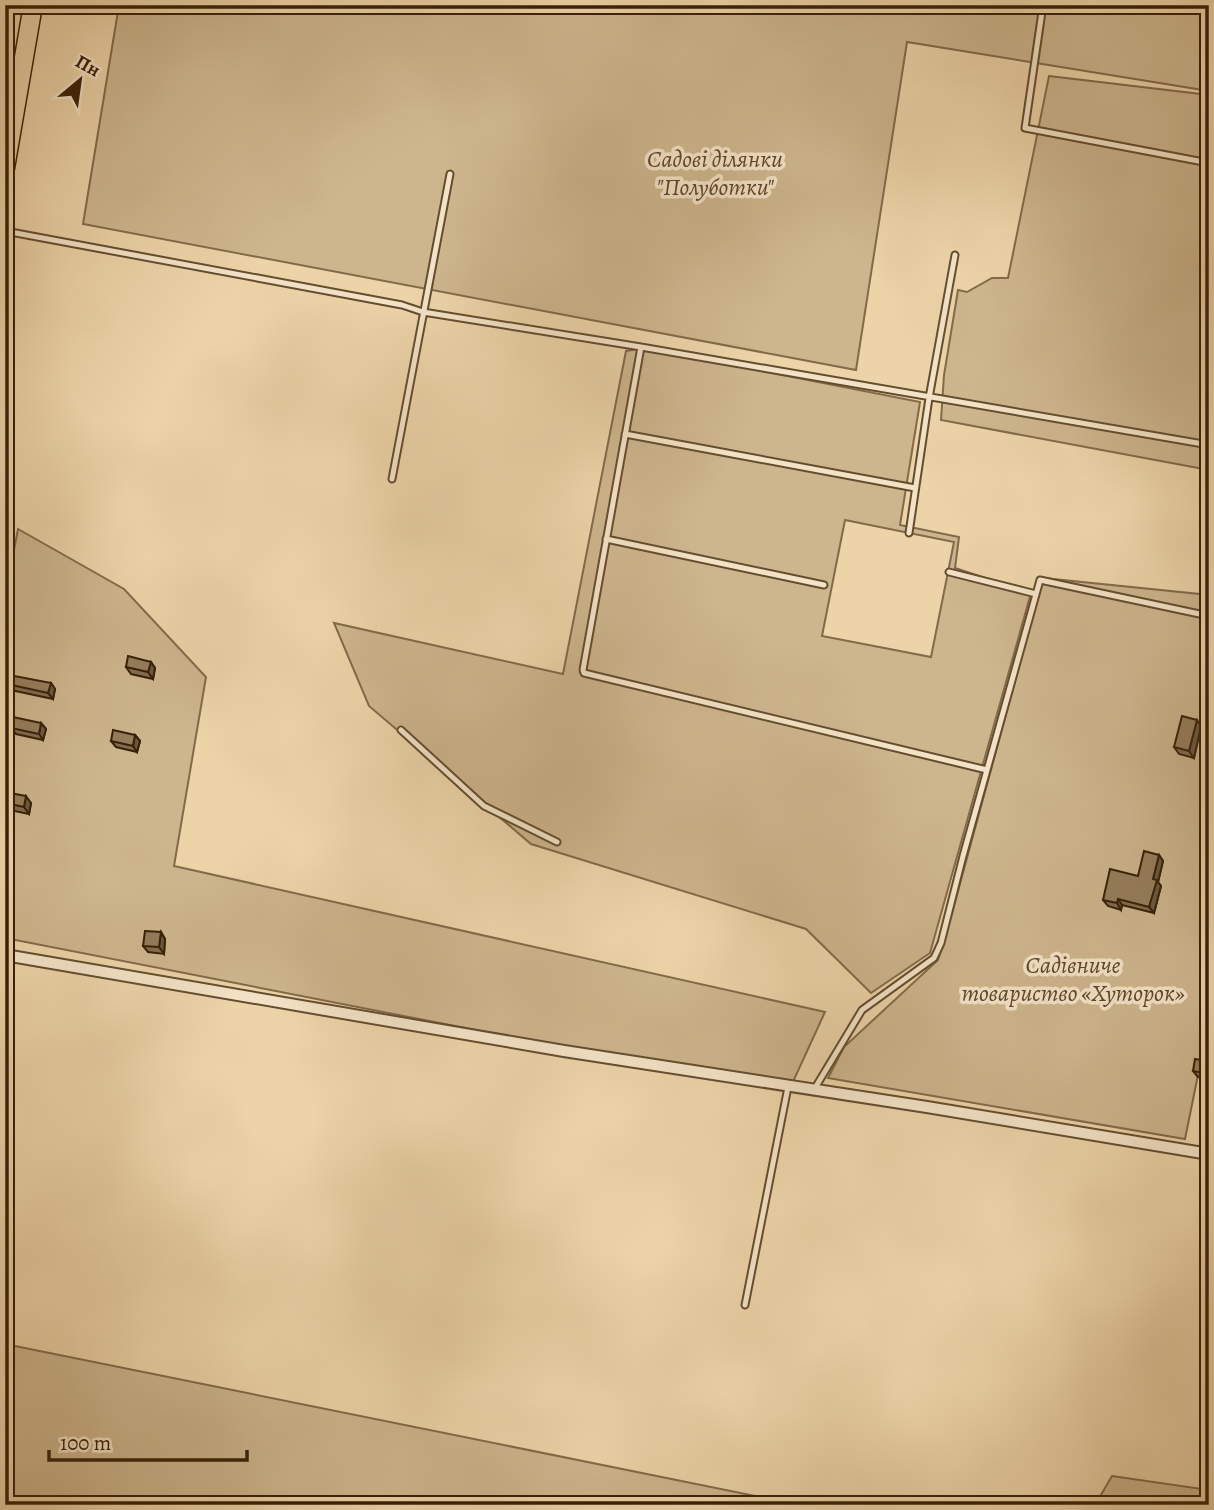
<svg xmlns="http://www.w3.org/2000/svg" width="1214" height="1510" viewBox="0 0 1214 1510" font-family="Alegreya,serif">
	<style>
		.green { fill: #cdb58d; stroke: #826a4a; stroke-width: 2; fill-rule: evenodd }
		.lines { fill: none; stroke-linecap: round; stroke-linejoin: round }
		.service-casing { stroke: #644d2f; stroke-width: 9 }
		.minor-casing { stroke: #644d2f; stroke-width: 14 }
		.primary-casing { stroke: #372007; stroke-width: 21 }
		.service { stroke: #f3e2c6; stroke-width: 5 }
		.minor { stroke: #f3e2c6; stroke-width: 10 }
		.primary { stroke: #ecd3a8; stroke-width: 18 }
		.wall { fill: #806c4e; stroke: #372007; stroke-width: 2 }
		.shaded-wall { fill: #685840; stroke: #372007; stroke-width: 2 }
		.building { fill: #957d5b; stroke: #372007; stroke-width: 2 }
		.labels { text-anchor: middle; stroke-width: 7; stroke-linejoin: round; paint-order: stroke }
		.park-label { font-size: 24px; font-style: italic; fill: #5c4528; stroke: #f3e2c6 }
	</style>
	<rect width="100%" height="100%" fill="#ecd3a8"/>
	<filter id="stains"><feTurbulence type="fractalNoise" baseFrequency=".00286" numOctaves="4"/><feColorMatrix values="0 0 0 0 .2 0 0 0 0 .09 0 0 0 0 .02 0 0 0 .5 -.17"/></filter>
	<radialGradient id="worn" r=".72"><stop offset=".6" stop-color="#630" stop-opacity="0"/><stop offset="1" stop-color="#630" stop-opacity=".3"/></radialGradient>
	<path class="green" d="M119 5H1209V91L907 42 856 370 83 224Z
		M1049 76 1209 95V470L941 420 944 375 958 290 967 292 992 278H1008Z
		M645 348 920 402 900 525 959 537 955 568 1031 593 930 953 871 993 806 929 531 844 369 706 334 623 563 674 626 351ZM845 520 954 542 931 657 822 636Z
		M18 529 124 589 206 677 174 866 825 1012 792 1084 598 1054 5 938V596Z
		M1043 578 1209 595V1034L1200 1065 1185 1139 828 1078 844 1047 938 960 948 928Z
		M5 1344 800 1505H5Z
		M1112 1476 1209 1490V1505H1095Z"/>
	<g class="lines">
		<defs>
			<path id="service" d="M1043 5 1025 128 1209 163
				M5 231 402 305 423 312 641 347 1209 445
				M641 347 583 670 584 673 987 770
				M625 434 915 488
				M392 479 450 174
				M909 533 929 398 955 255
				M606 539 824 585
				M949 572 1036 594
				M1204 615 1209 592
				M401 730 484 806 557 842
				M815 1088 862 1010 934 958 941 943 963 856 1040 580 1209 616
				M745 1305 788 1087"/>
			<path id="minor" d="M5 955 564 1051 927 1107 1209 1154"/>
			<path id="primary" d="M5 168 33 5"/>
		</defs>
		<use href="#service" class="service-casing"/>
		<use href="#minor" class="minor-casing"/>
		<use href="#primary" class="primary-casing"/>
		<use href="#service" class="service"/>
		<use href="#minor" class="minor"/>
		<use href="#primary" class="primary"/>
	</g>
	<path class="wall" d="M151 662 155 668 153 679 131 674 126 667Z
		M51 683 55 689 53 699 11 690 7 684Z
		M41 723 46 729 43 740 16 734 11 728Z
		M1201 726 1194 758 1179 754 1174 747Z
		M135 735 140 741 137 752 116 747 111 741Z
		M5 792 31 803 29 814 5 809Z
		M1159 855 1163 861 1158 882 1161 886 1154 913 1122 905 1121 910 1108 906 1103 900 1138 876Z
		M5 873 9 874 14 880 11 891 5 890Z
		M161 932 165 939 164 954 148 952 143 946Z
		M1209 1061V1079L1198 1077 1193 1071Z"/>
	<path class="shaded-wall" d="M151 662 155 668 153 679 148 672Z
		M51 683 55 689 53 699 48 693Z
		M1197 720 1201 726 1194 758 1189 751Z
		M41 723 46 729 43 740 39 734Z
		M135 735 140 741 137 752 133 746Z
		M26 796 31 803 29 814 24 807Z
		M1159 855 1163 861 1158 882 1161 886 1154 913 1149 907 1153 879Z
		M9 874 14 880 11 891 7 885Z
		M1118 899 1122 905 1121 910 1117 903Z
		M5 911 8 916 6 927 5 926Z
		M161 932 165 939 164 954 159 947Z"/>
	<path class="building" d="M128 656 151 662 148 672 126 667Z
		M9 675 51 683 48 693 7 684Z
		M1182 716 1197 720 1189 751 1174 747Z
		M13 717 41 723 39 734 11 728Z
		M113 730 135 735 133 746 111 741Z
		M5 792 26 796 24 807 5 803Z
		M1144 851 1159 855 1153 879 1157 880 1149 907 1118 899 1117 903 1103 900 1110 869 1138 876Z
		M5 873 9 874 7 885H5Z
		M145 931 161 932 159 947 143 946Z
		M1195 1059 1209 1061V1074L1193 1071Z"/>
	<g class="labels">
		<g class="park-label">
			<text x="715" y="167">Садові ділянки<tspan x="715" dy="28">"Полуботки"</tspan></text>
			<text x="1073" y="973">Садівниче<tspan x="1073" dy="28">товариство «Хуторок»</tspan></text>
		</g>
	</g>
	<rect width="1214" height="1510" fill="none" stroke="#ecd3a8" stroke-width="28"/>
	<rect x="7" y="7" width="1200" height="1496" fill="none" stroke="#372007" stroke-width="3.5"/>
	<rect x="14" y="14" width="1186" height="1482" fill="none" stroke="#372007" stroke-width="2"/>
	<g transform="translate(80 80) rotate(29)" stroke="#f3e2c6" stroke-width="5" paint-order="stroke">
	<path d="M0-5L12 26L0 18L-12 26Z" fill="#372007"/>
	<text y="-10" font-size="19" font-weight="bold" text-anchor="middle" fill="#372007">Пн</text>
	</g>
	<path d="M49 1450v10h198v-10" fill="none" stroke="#372007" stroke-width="3.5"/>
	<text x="60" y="1450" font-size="21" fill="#372007" stroke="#f3e2c6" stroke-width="5" paint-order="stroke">100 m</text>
	<rect width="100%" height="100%" filter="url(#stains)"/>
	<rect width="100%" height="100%" fill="url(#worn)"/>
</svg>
